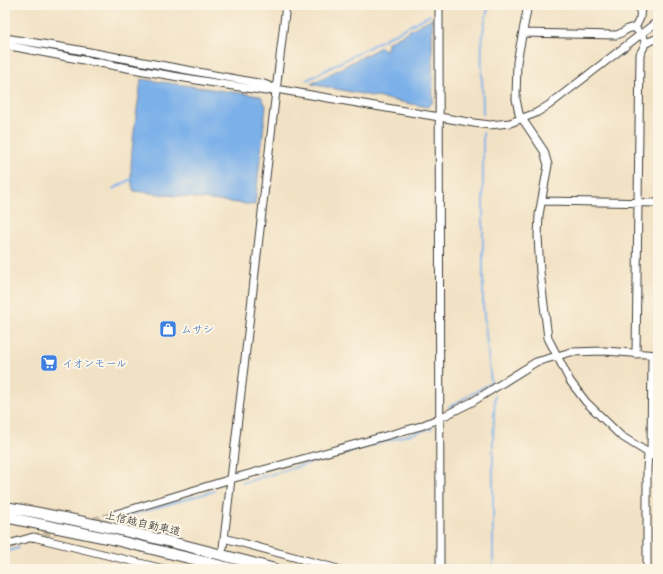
<svg xmlns="http://www.w3.org/2000/svg" width="663" height="574" viewBox="0 0 663 574" font-family="'Playpen Sans','Klee One',sans-serif">
	<style>
		.water { fill: #7bb0e9; stroke: #4c6682 }
		.lines { fill: none; stroke-linecap: round; stroke-linejoin: round }
		.stream { stroke: #7bb0e9; stroke-width: 2 }
		.minor-tunnel { stroke: #c7baa3; stroke-width: 7; stroke-dasharray: 7 3.5; stroke-linecap: butt }
		.minor-casing { stroke: #3c3a35; stroke-width: 9 }
		.highway-casing { stroke: #3c3a35; stroke-width: 12 }
		.minor { stroke: #fff; stroke-width: 7 }
		.highway { stroke: #fff; stroke-width: 10 }
		.labels { text-anchor: middle; stroke-width: 4; stroke-linejoin: round; paint-order: stroke }
		.shop-label { font-size: 11px; fill: #366cbe; stroke: #fcf5e5; text-anchor: start }
		.street-label { font-size: 11px; fill: #1c1c1c; stroke: #fcf5e5 }
	</style>
	<rect width="100%" height="100%" fill="#fcf5e5"/>
	<filter id="ink" filterUnits="userSpaceOnUse"><feTurbulence type="fractalNoise" baseFrequency=".025" numOctaves="2"/><feDisplacementMap in="SourceGraphic" scale="8" xChannelSelector="R" yChannelSelector="G"/><feConvolveMatrix kernelMatrix="1 2 1 2 8 2 1 2 1" color-interpolation-filters="sRGB"/></filter>
	<filter id="wash" filterUnits="userSpaceOnUse"><feTurbulence type="fractalNoise" baseFrequency=".012" numOctaves="4" result="noise"/><feDisplacementMap in="SourceGraphic" scale="16" xChannelSelector="R" yChannelSelector="G"/><feGaussianBlur stdDeviation="0.9" result="paint"/><feColorMatrix in="noise" values="0 0 0 0 0 0 0 0 0 0 0 0 0 0 0 0 0 1.4 0 .05"/><feComposite in="paint" operator="in"/></filter>
	<g filter="url(#wash)">
		<rect width="100%" height="100%" fill="#f2e2c5"/>
		<path class="water" d="M432 18 433 102 427 107 311 84 381 47 384 50 388 48 387 43Z
			M141 79 261 96 266 106 255 205 134 191C125 174 139 102 141 79Z"/>
		<g class="lines">
			<path class="stream" d="M448 6 449 5
				M307 80 430 15
				M483 114C483 84 477 32 490 5
				M113 189 133 178
				M449 407 491 383 483 305V133
				M341 454 432 428
				M242 483 330 457
				M120 518 214 491
				M5 552 18 548
				M493 569V439L495 395"/>
		</g>
	</g>
	<g filter="url(#ink)">
		<g class="lines">
			<path class="minor-tunnel" d="M33 537 116 514"/>
			<defs>
				<path id="minor" d="M439 5 440 569
					M528 5 517 62 516 99 519 114 544 151 548 165 539 215 538 236 540 272 548 338 570 381 586 402 621 436 658 459
					M523 33 616 35C623 34 627 26 635 28
					M5 38 73 49 264 84 276 89 266 91C179 78 92 62 5 45
					M646 43 658 38
					M276 89 474 123 490 125 510 123 536 113 549 105 658 21
					M542 201 658 203
					M636 354 640 54C649 40 645 39 635 28L640 18 641 5
					M116 514 231 479 421 426 440 418 472 402 536 362 571 352 605 351 658 355
					M224 538 338 569
					M5 545 33 537 164 569
					M223 548 286 5
					M647 569V469L648 454 651 449 652 355"/>
				<path id="highway" d="M5 507C96 522 185 545 275 569
					M5 517 107 538 234 569"/>
			</defs>
			<use href="#minor" class="minor-casing"/>
			<use href="#highway" class="highway-casing"/>
			<use href="#minor" class="minor"/>
			<use href="#highway" class="highway"/>
		</g>
	</g>
	<defs>
		<symbol id="shop-square" viewBox="-11 -11 22 22"><rect x="-9" y="-9" width="18" height="18" rx="4" fill="#3f7fe0" stroke="#fcf5e5"/><path d="M-5-2.5h2.3a2.7 3.5 0 0 1 5.4 0H5L5.5 6h-11ZM-1.5-2.5h3a1.5 2.3 0 0 0-3 0Z" fill="#fff"/></symbol>
		<symbol id="supermarket-square" viewBox="-11 -11 22 22"><rect x="-9" y="-9" width="18" height="18" rx="4" fill="#3f7fe0" stroke="#fcf5e5"/><path d="M-6-5.5h2.5l.6 2H6L4.5 2H-2.5L-4.4-4H-6ZM-1.5 3.2a1.3 1.3 0 1 0 .1 0ZM3 3.2a1.3 1.3 0 1 0 .1 0Z" fill="#fff"/></symbol>
	</defs>
	<g fill-rule="evenodd">
		<use href="#shop-square" x="158" y="319" width="20" height="20"/>
		<use href="#supermarket-square" x="39" y="353" width="20" height="20"/>
	</g>
	<g class="labels">
		<g class="shop-label">
			<text x="181" y="333">ムサシ</text>
			<text x="62" y="367">イオンモール</text>
		</g>
		<g class="street-label">
			<text transform="translate(143 523) rotate(13)" y="4">上信越自動車道</text>
		</g>
	</g>
	<rect width="663" height="574" fill="none" stroke="#fcf5e5" stroke-width="20"/>
</svg>
